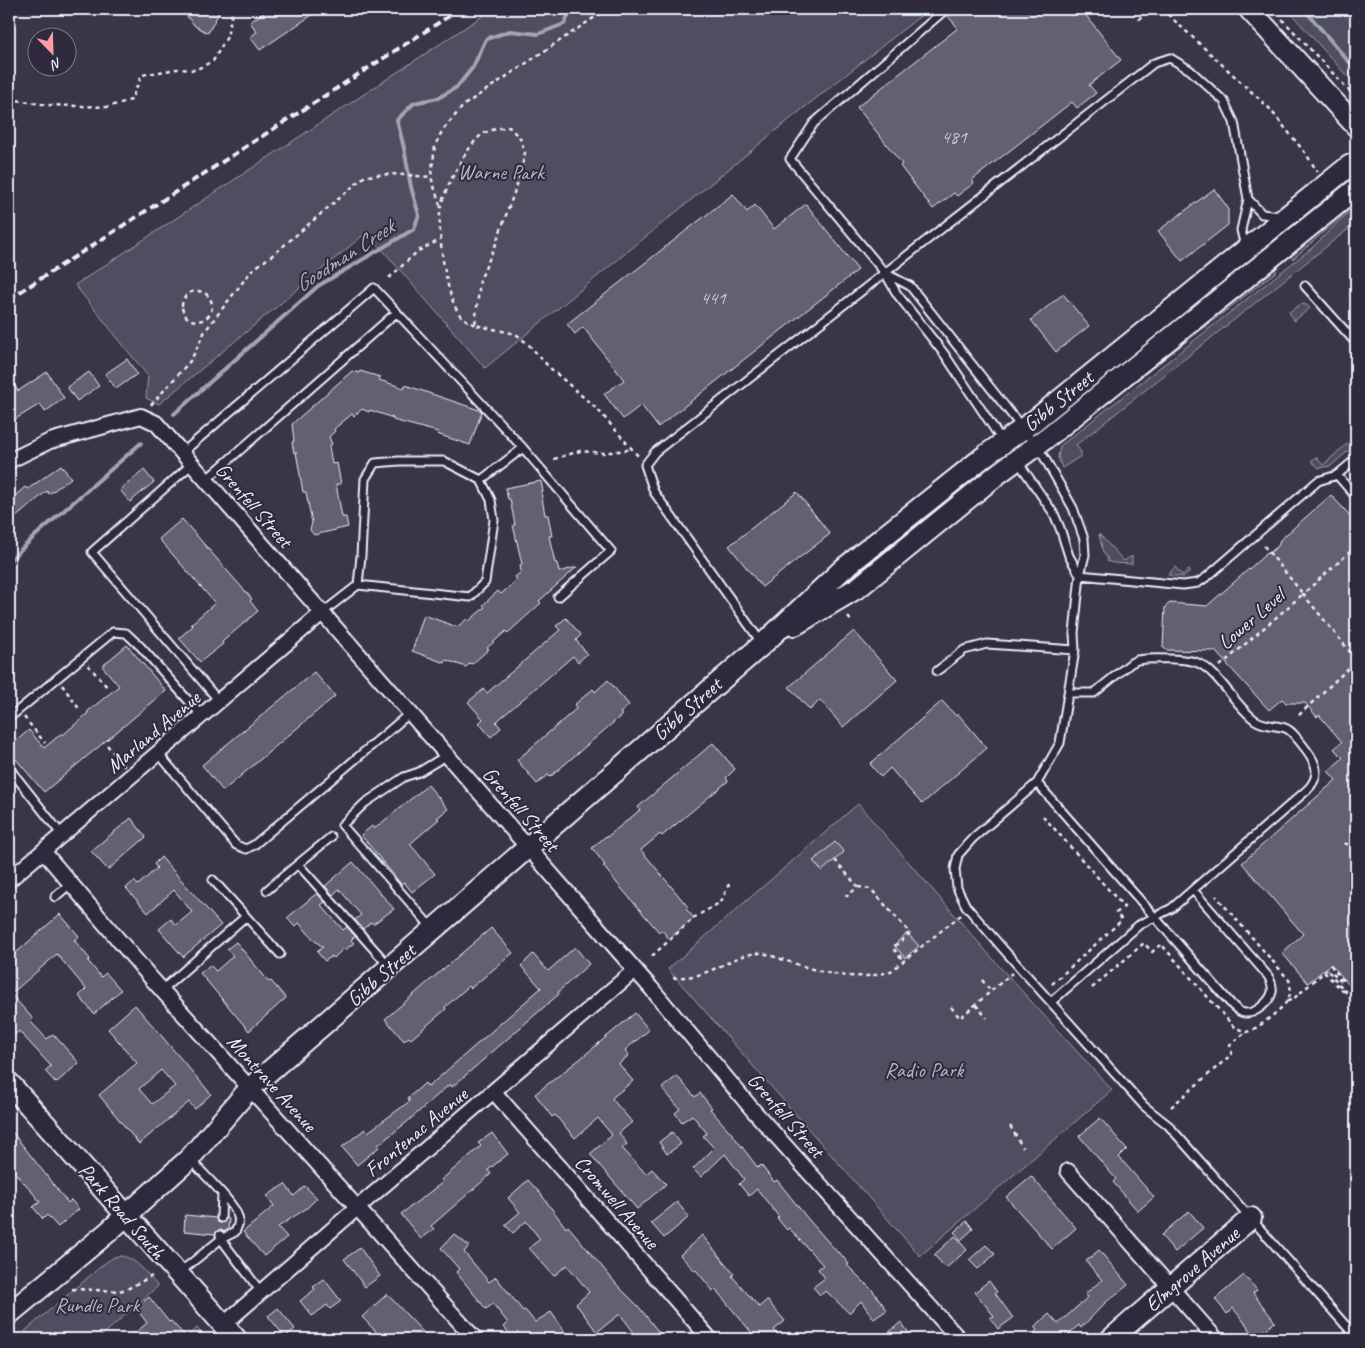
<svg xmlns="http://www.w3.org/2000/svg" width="1365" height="1348" viewBox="0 0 1365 1348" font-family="Caveat,sans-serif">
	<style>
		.green { fill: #504e5f; stroke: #9ca0ac }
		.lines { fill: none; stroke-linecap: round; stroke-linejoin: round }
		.stream { stroke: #a2a6b1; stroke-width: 4 }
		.building { fill: #636171; stroke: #e8f1f8; fill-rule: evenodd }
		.lane-casing { stroke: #e8f1f8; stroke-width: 11 }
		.street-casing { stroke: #e8f1f8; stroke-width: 18 }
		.secondary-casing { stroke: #e8f1f8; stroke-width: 24 }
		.path { stroke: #e8f1f8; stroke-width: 2.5; stroke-dasharray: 4 4; stroke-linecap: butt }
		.lane { stroke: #2f2a3d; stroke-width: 7 }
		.street { stroke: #2f2a3d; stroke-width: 14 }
		.secondary { stroke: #2f2a3d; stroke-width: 20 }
		.rail { stroke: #e8f1f8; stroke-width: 4; stroke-dasharray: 8 4; stroke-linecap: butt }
		.labels { text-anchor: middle; stroke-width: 4; stroke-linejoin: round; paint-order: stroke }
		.number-label { font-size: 19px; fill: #c7cdd6 }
		.park-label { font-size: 21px; fill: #b3b8c2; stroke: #2f2a3d }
		.street-label { font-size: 21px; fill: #e8f1f8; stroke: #2f2a3d }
		.water-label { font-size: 22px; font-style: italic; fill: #aeb2bd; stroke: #2f2a3d }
	</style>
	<rect width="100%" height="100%" fill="#3a3648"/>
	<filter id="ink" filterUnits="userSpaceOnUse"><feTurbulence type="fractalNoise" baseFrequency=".02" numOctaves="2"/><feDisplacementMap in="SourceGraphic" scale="10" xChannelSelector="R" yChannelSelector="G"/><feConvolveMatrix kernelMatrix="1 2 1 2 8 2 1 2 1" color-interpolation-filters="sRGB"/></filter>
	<g filter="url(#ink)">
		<path class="green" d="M493 9H929L795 115 485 368 367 232 159 404 146 398 148 376 75 285Z
			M1287 9H1356V86Z
			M1356 200V204L1293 259 1288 253Z
			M1356 207V223L1076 445 1081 452V456L1062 468 1058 457 1060 446 1313 247 1342 218Z
			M1273 266 1277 271 1057 442 1061 436Z
			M1301 304 1307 305 1310 308 1294 321 1289 312Z
			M1356 436V444L1331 466 1319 468 1311 461 1316 457 1323 465Z
			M1099 534 1124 561 1132 556V564L1113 563 1107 561 1108 559 1103 552Z
			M1175 567 1182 575 1189 569V573L1183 577 1168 575Z
			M858 804 999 966 1112 1090 920 1256 668 969Z
			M122 1256C138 1259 147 1275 158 1286L98 1339H32L25 1331 105 1263 114 1257Z
			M197 1328 206 1339H184Z"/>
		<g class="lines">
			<path class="stream" d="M1304 9 1348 61 1356 67
				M174 414 318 286 414 229 419 215 411 187 404 148 397 120 414 103 438 98 457 87 473 67 486 39 510 31 538 34 564 24 572 9
				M9 561 36 535 141 443"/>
		</g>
		<path class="building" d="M181 9H221L208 33 195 26Z
			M269 9H321L260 50 250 37 257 32 250 22Z
			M951 9H1081L1121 60 1089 85 1096 93 1077 108 1072 102 972 180 974 183 957 196 954 193 933 209 900 166 902 164 857 107 958 28 947 15Z
			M1214 189 1228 208V225L1182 261 1158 231Z
			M733 194 747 212 755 205 774 229 806 204 858 270 658 427 641 405 623 419 604 394 624 380 583 327 575 334 567 324Z
			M1063 294 1089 326 1056 352 1031 320Z
			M127 359 137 374 116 389 105 374Z
			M352 371 359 373 360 371 380 377 379 380 404 388 405 385 482 411 470 445 437 434 438 432 393 420V418L370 410 369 412 362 409 354 416 352 414 334 429 335 431 329 437 332 444 329 446 332 464 337 463 341 484H336L342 517H346L348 527 314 535 310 530 312 523 306 492H303L296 452 294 453 292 442 294 441 292 424Z
			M47 372 64 398 45 412 40 404 9 423V376L18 391Z
			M89 372 99 386 77 401 67 387Z
			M61 465 71 478 49 494 47 491 9 523V501L25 487 28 489Z
			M144 470 154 482 130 502 120 490Z
			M541 481 543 492H541L545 515H548L552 536H549L555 563H557L559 572 577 567 539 601 541 603 520 622 508 633 506 631 487 648 489 649 472 664 470 663 466 667 446 660 445 663 412 651 424 615 457 627 467 619 469 621 485 607 483 605 498 591 501 594 517 580 515 577 521 572 520 565 522 564 513 525H515L510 499H508L505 488Z
			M797 492 830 534 762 587 729 546Z
			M1331 495 1356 522V993L1331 964 1308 983 1282 953 1303 934 1242 863 1336 780 1328 771 1343 758 1334 749 1342 742 1319 715 1317 717 1305 703H1286L1282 699 1269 710 1215 651 1166 650 1163 647 1165 607 1170 603 1207 606 1267 553 1268 554 1278 546 1280 540Z
			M182 519 252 599 250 601 258 611 222 642 223 644 200 662 179 638 193 626 191 624 215 603 159 539Z
			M566 618 581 635 576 640 587 654 578 662 573 656 496 722 501 728 491 737 479 723 483 719 468 702 484 689 487 693 560 630 556 626Z
			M854 631 897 680 843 727 820 700 810 710 789 687Z
			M127 645 166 691 44 792 9 751V747L29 730 44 748 62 733 63 735 88 713 87 712 119 686 102 666Z
			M314 672 335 696 223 791 202 765Z
			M608 680 629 705 620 713 622 715 550 777 548 775 537 784 517 760 577 708 574 705 593 689 595 692Z
			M942 701 956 716 958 714 987 748 922 804 890 768 881 777 870 764Z
			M713 743 735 769 726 778 728 781 662 836 660 834 641 850 688 907 686 909 694 918 669 939 662 930 659 932 621 888 603 866 605 865 592 848 606 836 607 837 640 810 638 807Z
			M428 785 448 809 437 818 439 819 410 844 435 874 412 892 404 882 401 884 361 835 372 826 374 829Z
			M131 818 146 837 108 870 91 851Z
			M835 842 844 852 822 871 813 861Z
			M161 857 221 925 183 957 159 929 171 919 176 925 192 912 174 890 148 913 126 888 134 881 138 885 157 868 154 864Z
			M353 862 394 909 373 924 371 922 363 929 355 920 361 915 339 889 333 895 325 886Z
			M317 893 325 902 321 905 343 930 347 927 355 936 351 940 354 943 345 950 344 948 334 958 332 956 325 961 317 952 323 947 315 941 299 923 295 927 287 918Z
			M60 914 79 936 74 940 90 959 88 961 101 977 106 973 121 990 94 1014 79 996 86 989 57 954 11 994 33 1019 30 1021 47 1039 53 1034 79 1063 56 1083 45 1071 51 1066 19 1031 9 1040V959Z
			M491 928 513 953 471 988 469 986 445 1007 446 1009 411 1039 409 1037 404 1041 385 1019Z
			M907 933 919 946 905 958 894 945Z
			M236 942 269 982 271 981 286 998 249 1031 200 973 210 965 216 971 233 956 227 949Z
			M575 947 589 964 558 992 559 994 452 1087 450 1084 407 1122 378 1145 379 1147 357 1165 342 1147 365 1129 368 1132 410 1101 408 1098 425 1083 428 1087 541 988 521 966 533 954 548 971Z
			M135 1005 211 1094 195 1109 189 1102 139 1144 99 1095 137 1063 108 1029ZM161 1070 175 1086 152 1104 139 1089Z
			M635 1013 649 1030 625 1050 629 1055 619 1064 633 1081 613 1097 612 1099 632 1122 619 1133 627 1144 622 1148 646 1174 652 1169 666 1184 637 1209 590 1154 612 1135 598 1118 575 1138 555 1115 552 1117 535 1094 580 1059Z
			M677 1076 695 1097 700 1093 712 1108 710 1109 733 1135 758 1168 761 1165 774 1182 777 1180 808 1219 838 1253 839 1252 849 1264 847 1265 873 1291 887 1310 874 1319 861 1301 849 1313 826 1291 820 1295 813 1287 825 1278 818 1269 823 1265 789 1228 787 1230 777 1218 779 1217 757 1189 749 1196 739 1184 744 1179 725 1154 701 1177 693 1169 714 1148 703 1136 707 1133 692 1115 682 1122 675 1113 680 1109 662 1088Z
			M1100 1118 1127 1149 1119 1157 1154 1197 1138 1211 1113 1182 1116 1179 1079 1136Z
			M9 1128 68 1203 71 1200 79 1209 58 1227 47 1215 43 1219 33 1207 40 1202 24 1182 23 1183 14 1171 9 1176Z
			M672 1132 681 1144 667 1154 659 1142Z
			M492 1133 508 1154 488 1170 491 1174 431 1226 434 1229 421 1239 401 1214 443 1182 441 1180 481 1146 478 1143Z
			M1031 1176 1076 1228 1052 1249 1006 1197Z
			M528 1180 540 1193 566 1228 568 1226 618 1286 639 1307 664 1339H639L620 1314 597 1332 576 1304 589 1292 567 1265 554 1276 529 1248 540 1239 526 1221 513 1233 505 1225 520 1212 508 1198Z
			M285 1184 294 1196 305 1186 317 1198 307 1208 278 1227 287 1237 264 1256 243 1232 274 1206 267 1196Z
			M677 1202 689 1217 664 1238 651 1223Z
			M1189 1211 1203 1228 1175 1252 1161 1235Z
			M185 1215 216 1218 217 1221 220 1223 224 1222 226 1218 229 1219 228 1230 224 1232 218 1230 215 1234 184 1231Z
			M967 1221 973 1229 961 1240 954 1232Z
			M454 1234 469 1246 464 1252 489 1282 496 1277 523 1311 525 1310 535 1322 551 1312 570 1339H514L504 1327 508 1323 493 1304 486 1309 456 1272 459 1269 441 1248Z
			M702 1235 734 1274 732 1276 759 1307 767 1300 785 1321 774 1330 782 1339H757L715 1289 713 1291 696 1270 695 1271 680 1255Z
			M955 1236 967 1250 946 1268 934 1255Z
			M986 1245 995 1254 978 1269 969 1260Z
			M360 1248 380 1276 365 1287 344 1259Z
			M1099 1250 1128 1285 1106 1302 1081 1328 1079 1325 1063 1339H1027L1037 1330 1034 1327 1049 1314 1058 1324 1088 1297 1085 1294 1102 1280 1086 1261Z
			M1244 1275 1257 1290 1253 1293 1275 1322 1256 1337 1233 1308 1227 1314 1215 1299Z
			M324 1279 341 1301 330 1309 327 1305 312 1316 300 1301 315 1289 313 1287Z
			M989 1281 997 1292 995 1293 1013 1318 998 1329 990 1318 994 1316 975 1292Z
			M387 1294 426 1335 421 1339H383L362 1317Z
			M149 1297 169 1322 171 1321 188 1339H156L153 1335 148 1339H128L147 1323 136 1308Z
			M278 1308 295 1329 285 1337 268 1316Z
			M901 1322 909 1333 902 1339H881Z"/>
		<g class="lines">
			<defs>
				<path id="lane" d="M946 9 814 123 790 159 885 273 897 294 945 355 1003 442
					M1248 199 1262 214 1280 216
					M885 273 910 286 1023 429 1044 457 1073 508 1084 539 1085 555 1080 575 1074 633 1075 650 1060 743 1037 783 973 838 958 855 955 869 957 888 966 906 1004 950 1144 1106 1168 1125 1356 1337
					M1305 286 1356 343
					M523 448 611 551 558 597
					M182 453 374 288 523 448 481 480
					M1017 460 1054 514 1060 528 1069 556 1080 575
					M192 464 92 552 219 701
					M1337 475 1356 497
					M206 480 397 312
					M1080 575 1183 585 1198 583 1208 576 1318 481 1337 475 1356 459
					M322 613 358 585 470 597 485 582 494 520 491 500 481 480 444 461H399L375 463 365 479 361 556 358 585
					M761 642 654 492 645 465 655 452 1154 63 1170 58 1190 70 1224 101 1234 122 1248 199 1241 230 1245 247
					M937 671 964 650 987 644 1075 650
					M9 718 113 632 126 633 141 647 202 716
					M158 753 236 845 246 849 254 845 410 713
					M9 768 62 835
					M1037 783 1232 1005C1235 1008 1240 1013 1245 1013 1256 1014 1270 1001 1272 992 1273 986 1271 981 1268 976L1193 890
					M331 837 298 864 388 965
					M213 880 280 954
					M267 890 298 864
					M55 897 71 883
					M432 928 342 825 365 803 404 777 419 772 447 755
					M162 990 245 917
					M1051 1002 1139 925 1172 908 1307 790C1324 773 1314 759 1301 743 1296 738 1292 730 1285 728 1275 725 1264 726 1255 720 1235 706 1219 672 1198 663 1187 658 1150 658 1137 660L1131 663 1094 693H1069
					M190 1159C201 1172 235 1203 238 1217 240 1223 237 1228 235 1232L221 1239 220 1235
					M221 1218 222 1194
					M179 1273 221 1239 261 1292"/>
				<path id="street" d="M9 461 50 441 141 416 156 423 651 988 752 1109 959 1339
					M43 851 151 978 475 1339
					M9 880 322 613
					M494 1092 710 1339
					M1068 1171 1216 1339
					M223 1325 357 1208 635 970"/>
				<path id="secondary" d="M1249 9 1356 126
					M795 625 859 587 999 473 1049 436 1356 189
					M9 1083 236 1339
					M9 1314 108 1232 189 1159 250 1088 763 644 843 569 986 455 1035 420 1349 166 1356 163
					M1111 1339 1251 1218"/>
			</defs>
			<use href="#lane" class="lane-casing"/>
			<use href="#street" class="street-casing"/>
			<use href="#secondary" class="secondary-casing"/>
			<path class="path" d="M1162 9 1269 108 1306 154 1317 171 1318 170
				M1282 19 1356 98
				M1139 20 1145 9
				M9 99 48 105 107 107 131 100 142 75 177 69 195 70 213 61 227 37 233 9
				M440 205 431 177 435 146 442 131 464 105 607 9
				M389 278 418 251 440 240
				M182 306a15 15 0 1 1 30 0a15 15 0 1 1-30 0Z
				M475 325C471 323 466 320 462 317 446 303 436 227 441 206 445 188 468 143 483 134 492 129 500 128 509 127L520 138 525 153 519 179 495 246 480 280 475 325 516 334 529 345 549 367 598 410 639 457
				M151 405 191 360 205 331 252 270 274 254 365 176 391 174 431 177
				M554 459 580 451 604 453 633 449
				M1356 555 1352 550 1303 594 1356 659
				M848 617 852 622
				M1354 635 1356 638
				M88 665 108 688
				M1220 666 1303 594 1264 546
				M62 685 80 710
				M1299 715 1356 661
				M24 717 45 743
				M107 745 125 767
				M1043 816 1124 907 1116 913 1122 920 1051 985
				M1344 844H1351L1356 839
				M835 860 858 887 847 896 846 894
				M858 887 871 889 910 933 893 948 903 960
				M652 956 695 917 721 902 729 884
				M1324 972 1346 994
				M673 978C684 977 695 977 704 973 724 966 742 952 763 953 804 966 848 986 891 971L961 915
				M982 980 991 991
				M1092 988 1144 943 1152 952 1161 944 1234 1027 1246 1032C1256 1031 1283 1008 1288 1000 1291 993 1291 986 1289 980L1216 896
				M1350 997 1356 1003
				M1287 1001 1292 1000 1331 966 1344 981 1342 982 1331 971 1329 972 1350 997
				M976 1005 987 1018
				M951 1007 960 1018 1012 973
				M1171 1107 1232 1054 1230 1045 1246 1032
				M1010 1126 1023 1148
				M72 1289 119 1291 127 1289 152 1276"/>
			<use href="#lane" class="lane"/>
			<use href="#street" class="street"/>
			<use href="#secondary" class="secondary"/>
			<path class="rail" d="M9 299 460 9"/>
		</g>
	</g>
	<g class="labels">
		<g class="number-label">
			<text x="954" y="143">481</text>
			<text x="713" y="304">441</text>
		</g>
		<g class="park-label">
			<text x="501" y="179">Warne Park</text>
			<text x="924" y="1077">Radio Park</text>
			<text x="97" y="1312">Rundle Park</text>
		</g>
		<g class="street-label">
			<text transform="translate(1058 401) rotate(-39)" y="7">Gibb Street</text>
			<text transform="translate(254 505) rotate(49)" y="7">Grenfell Street</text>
			<text transform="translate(1251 619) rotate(-41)" y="7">Lower Level</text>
			<text transform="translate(687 709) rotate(-41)" y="7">Gibb Street</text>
			<text transform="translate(153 732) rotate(-40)" y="7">Marland Avenue</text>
			<text transform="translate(521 809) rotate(49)" y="7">Grenfell Street</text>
			<text transform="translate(381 975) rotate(-41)" y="7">Gibb Street</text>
			<text transform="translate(272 1083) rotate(48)" y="7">Montrave Avenue</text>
			<text transform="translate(786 1115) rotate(49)" y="7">Grenfell Street</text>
			<text transform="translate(416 1132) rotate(-40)" y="7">Frontenac Avenue</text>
			<text transform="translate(617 1202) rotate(49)" y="7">Cromwell Avenue</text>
			<text transform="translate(122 1211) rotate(49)" y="7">Park Road South</text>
			<text transform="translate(1192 1269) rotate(-41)" y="7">Elmgrove Avenue</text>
		</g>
		<g class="water-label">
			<text transform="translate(344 255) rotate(-33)" y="8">Goodman Creek</text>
		</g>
	</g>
	<rect width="1365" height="1348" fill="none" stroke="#2f2a3d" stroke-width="30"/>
	<rect x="15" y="15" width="1335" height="1318" fill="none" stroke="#e8f1f8" stroke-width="2" filter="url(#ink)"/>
	<g transform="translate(52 52) rotate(157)"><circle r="24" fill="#2f2a3d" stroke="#797a88"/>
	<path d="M0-4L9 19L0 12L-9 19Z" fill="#ff9aa2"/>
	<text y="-8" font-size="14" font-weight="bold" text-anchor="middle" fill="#e8f1f8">N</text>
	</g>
</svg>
